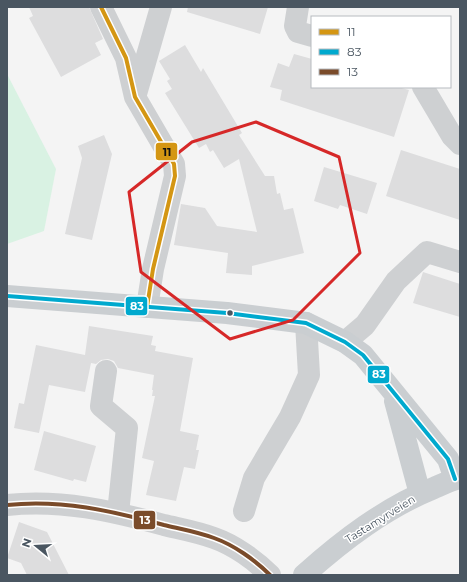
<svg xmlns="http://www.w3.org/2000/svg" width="467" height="582" viewBox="0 0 467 582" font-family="Montserrat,sans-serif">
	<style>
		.green { fill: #d9f2e3 }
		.building { fill: #ddddde }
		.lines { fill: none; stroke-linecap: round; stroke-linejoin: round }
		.minor { stroke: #ced0d2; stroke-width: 22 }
		.major { stroke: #caced1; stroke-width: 22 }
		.bus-1-casing { stroke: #fff; stroke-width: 7 }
		.bus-2-casing { stroke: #fff; stroke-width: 7 }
		.bus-3-casing { stroke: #fff; stroke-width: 7 }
		.bus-1 { stroke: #d49613; stroke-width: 4 }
		.bus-2 { stroke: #00a9ce; stroke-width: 4 }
		.bus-3 { stroke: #7a4b2a; stroke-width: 4 }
		.marked { fill: none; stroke: #d62828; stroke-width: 3; stroke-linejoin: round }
		.bus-dot { fill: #4a5661; stroke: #fff; stroke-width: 1.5 }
		.labels { text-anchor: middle; stroke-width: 3; stroke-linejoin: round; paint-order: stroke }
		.street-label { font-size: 11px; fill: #4a5661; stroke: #fff }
		.line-badge { stroke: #fff; stroke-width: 1.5 }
		.badge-label { font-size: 11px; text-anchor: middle; font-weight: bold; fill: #fff }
		.pale-badge-label { font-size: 11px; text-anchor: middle; font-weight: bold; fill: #111 }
	</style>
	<rect width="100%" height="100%" fill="#f4f4f4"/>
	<path class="green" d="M7 74 56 169 44 231 7 244Z"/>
	<path class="building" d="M29 7H89L103 39 95 43 101 55 61 77 29 18 33 16Z
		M188 7H268L260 34 187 12Z
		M185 45 201 72 203 68 242 133 239 135 265 176H274L277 194 280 193 284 210 293 208 304 253 252 266V275L226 273 228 253 174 245 181 204 205 208 217 226 257 232 239 159 224 168 213 150 210 152 206 144 199 148 165 93 172 89 167 81 170 79 159 61Z
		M294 54 312 59V87H398L409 90 394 137 280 100 282 90 270 87 278 63 289 67Z
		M104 135 112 154 92 240 65 234 82 158 78 146Z
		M401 150 460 169V220L386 196Z
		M324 167 377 183 367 214 340 205 338 209 314 201Z
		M423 272 460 284V317L413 303Z
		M89 326 153 336 151 345 156 346 155 351 193 358 180 431 199 435 196 450H199L195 469 184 467 176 501 146 495 154 461 142 458 155 396H152L153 390H152L154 375 118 368 114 361 108 359 101 360 96 364 91 363 85 392 49 385 39 433 14 428 19 403 24 404 36 345 85 355Z
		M44 431 96 446 86 482 74 479 73 481 34 470Z
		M19 522 47 532 69 575H27L21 563 7 558Z"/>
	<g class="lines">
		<path class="minor" d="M101 7 126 58 135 97 174 164 175 176 153 269 147 307
			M298 7 295 26 298 32 312 36
			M423 87 452 136 460 144
			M136 94 161 7
			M345 342 365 325 396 281 427 252 460 262
			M106 371 101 406 127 428 118 513
			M7 505C61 499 112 511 164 525 181 529 198 532 214 538 234 545 255 560 270 575
			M244 511 254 478 290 417 309 375 306 323"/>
		<path class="major" d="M7 296 227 313 306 323 345 342 363 355 448 459 455 479
			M395 401 420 494
			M304 575C343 540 385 508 434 488 443 484 451 480 460 478"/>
		<defs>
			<path id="bus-1" d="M101 7 126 58 135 97 174 164 175 176 153 269 147 307"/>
			<path id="bus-2" d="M7 296 227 313 306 323 345 342 363 355 448 459 455 479"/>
			<path id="bus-3" d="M7 505C61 499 112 511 164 525 181 529 198 532 214 538 234 545 255 560 270 575"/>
		</defs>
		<use href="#bus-1" class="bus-1-casing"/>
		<use href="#bus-2" class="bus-2-casing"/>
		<use href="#bus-3" class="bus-3-casing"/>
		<use href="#bus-1" class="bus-1"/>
		<use href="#bus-2" class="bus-2"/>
		<use href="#bus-3" class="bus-3"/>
	</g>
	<path class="marked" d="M256 122 339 157 360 253 293 320 230 339 141 272 129 192 192 142Z"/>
	<circle class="bus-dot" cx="230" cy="313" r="3.5"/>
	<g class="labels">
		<g class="street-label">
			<text transform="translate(380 519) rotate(-32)" y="4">Tastamyrveien</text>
		</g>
	</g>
	<g class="line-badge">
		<rect x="155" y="142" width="23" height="19" rx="4" fill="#d49613"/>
		<rect x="125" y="296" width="23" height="20" rx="4" fill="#00a9ce"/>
		<rect x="367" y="365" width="23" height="19" rx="4" fill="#00a9ce"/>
		<rect x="133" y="510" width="23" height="20" rx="4" fill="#7a4b2a"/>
	</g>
	<g class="badge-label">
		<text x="137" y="310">83</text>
		<text x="379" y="378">83</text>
		<text x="145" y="524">13</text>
	</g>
	<g class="pale-badge-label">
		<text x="167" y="156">11</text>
	</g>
	<rect width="467" height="582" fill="none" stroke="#4a5661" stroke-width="16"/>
	<rect x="311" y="16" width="140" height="72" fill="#ffffff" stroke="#b7bbc0"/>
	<rect x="319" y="29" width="20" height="6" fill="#d49613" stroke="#b7bbc0"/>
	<text x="347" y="36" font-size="12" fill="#4a5661">11</text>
	<rect x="319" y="49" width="20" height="6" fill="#00a9ce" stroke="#b7bbc0"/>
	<text x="347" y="56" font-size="12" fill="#4a5661">83</text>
	<rect x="319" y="69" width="20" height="6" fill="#7a4b2a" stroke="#b7bbc0"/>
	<text x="347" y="76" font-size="12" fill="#4a5661">13</text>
	<g transform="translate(36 546) rotate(288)" stroke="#ffffff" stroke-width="3" paint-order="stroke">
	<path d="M0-3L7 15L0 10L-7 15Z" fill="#4a5661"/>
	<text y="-6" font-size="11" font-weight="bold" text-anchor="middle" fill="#4a5661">N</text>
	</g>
</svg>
